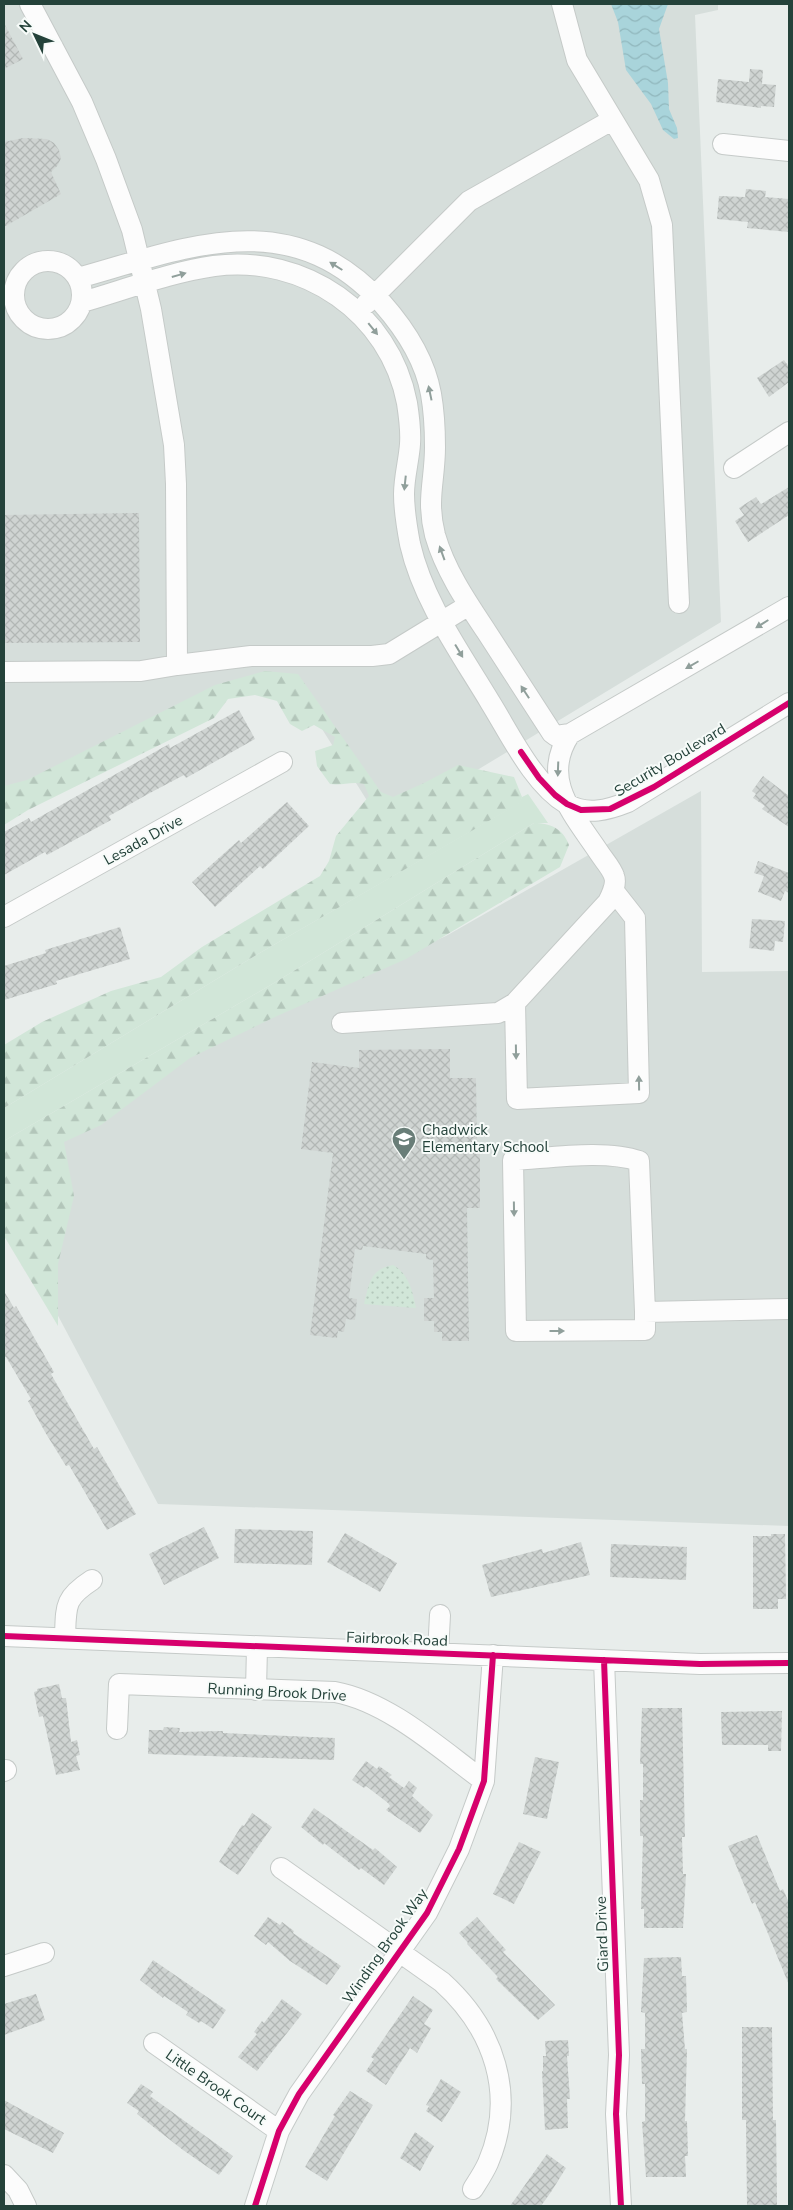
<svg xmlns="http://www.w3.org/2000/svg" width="793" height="2210" viewBox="0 0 793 2210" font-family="'Nunito Sans',sans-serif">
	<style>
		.built { fill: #d6dedb }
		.grass { fill: #d1e6d8 }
		.forest { fill: url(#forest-firs) }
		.park { fill: url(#park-dots) }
		.water { fill: url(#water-waves) }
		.building { fill: url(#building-cross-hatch) }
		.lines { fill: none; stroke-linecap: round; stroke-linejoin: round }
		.minor-casing { stroke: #c5cac8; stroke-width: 22 }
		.minor { stroke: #fcfcfc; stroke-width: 20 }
		.cycleway-casing { stroke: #f7fbf9; stroke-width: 9 }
		.cycleway { stroke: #d6006c; stroke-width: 6 }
		.oneway { fill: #909f9b }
		.labels { text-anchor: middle; stroke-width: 4; stroke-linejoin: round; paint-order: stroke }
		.street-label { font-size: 15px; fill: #24423a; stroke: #f7fbf9 }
		.poi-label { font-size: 15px; fill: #24423a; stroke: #f7fbf9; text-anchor: start }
	</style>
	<defs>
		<pattern id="forest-firs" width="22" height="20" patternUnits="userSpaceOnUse" patternTransform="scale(1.25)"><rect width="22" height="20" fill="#d1e6d8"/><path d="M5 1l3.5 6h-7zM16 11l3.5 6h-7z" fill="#b3c6ba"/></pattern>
		<pattern id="park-dots" width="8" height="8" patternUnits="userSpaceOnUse" patternTransform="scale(1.25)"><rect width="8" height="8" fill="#d1e6d8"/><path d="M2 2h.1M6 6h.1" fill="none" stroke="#b3c6ba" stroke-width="1.8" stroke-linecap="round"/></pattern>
		<pattern id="water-waves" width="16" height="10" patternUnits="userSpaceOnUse" patternTransform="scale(1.25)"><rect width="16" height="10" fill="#a9d4db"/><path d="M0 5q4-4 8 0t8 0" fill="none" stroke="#91b7bd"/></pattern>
		<pattern id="building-cross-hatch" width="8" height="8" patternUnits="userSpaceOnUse" patternTransform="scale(1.25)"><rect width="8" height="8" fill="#cfd4d2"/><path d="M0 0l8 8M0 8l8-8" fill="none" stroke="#b2b7b5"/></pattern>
	</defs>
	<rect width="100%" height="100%" fill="#e8edeb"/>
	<path class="built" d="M4 4H718V10L695 15 721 622 395 820 378 818 295 686H237L4 814Z
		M701 791 702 972 789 971V1526L158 1504 4 1214V1170L216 1035 446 936Z"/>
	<path class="grass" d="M528 794 548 823H534L279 980 4 1141V1108L258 954 519 803 522 797Z"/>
	<path class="forest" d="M265 671 298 674 381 792 393 797 424 783 458 765 514 777 522 797 520 803 258 954 4 1108V1045L42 1022 111 991 161 977 202 947 320 876 329 861 336 836 369 796 364 784C351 781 342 786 330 784L317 766 315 751 333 745 335 737 314 725 302 731 290 724 277 701 255 695 228 699 214 718 28 810 4 825V786L27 780 215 685Z
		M534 823C551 823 563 829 569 845L560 867 406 959 277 1016 190 1058 101 1125 64 1142 74 1196 58 1264V1326L4 1236V1141L279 980Z"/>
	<path class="park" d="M393 1265C409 1274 412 1290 416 1308L364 1304C369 1284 370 1269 393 1265Z"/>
	<path class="water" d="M611 4H668L659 29 668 83 669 109 677 128 678 138 674 139 663 130 651 104 626 70 618 22Z"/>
	<path class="building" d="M4 23 23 59 4 69Z
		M750 69 763 70 762 84 776 85 774 107 761 106V108L716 102 718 79 749 82Z
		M23 138 47 139 54 143 59 150 61 158 58 165 51 172 61 194 4 227V142Z
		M746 189 766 191 765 197 789 199V232L747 228 748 222 717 219 719 196 745 197Z
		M784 360 789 367V382L769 397 757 378Z
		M789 487V515L748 542 735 521 744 515 739 508 756 497 761 504Z
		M139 513 140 642 4 643V515Z
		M239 710 255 739 186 778 184 775 148 794 109 816 111 820 47 855 45 852 4 875V832L29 818 31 822 169 744 170 748Z
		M763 776 789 796V827L762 809 765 806 753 798 756 794 752 791Z
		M287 802 309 826 263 869 260 866 215 907 192 882 239 840 241 843Z
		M758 861 789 873V893L785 891 781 901 758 892 764 876 754 873Z
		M752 919 785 921 783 942 775 941 774 951 749 948Z
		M120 927 130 959 56 981 57 984 4 1000V966L46 953 45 950Z
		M450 1049V1078H476L477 1151H480V1208H467L469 1341H442V1332H434V1321H424V1298H434L433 1260 426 1259V1254L363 1246 362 1250 355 1249 349 1298 357 1299 355 1320 346 1319 344 1332 338 1331 337 1338 310 1335 333 1153 301 1149 312 1062 359 1068V1050Z
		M4 1291 14 1308 16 1306 54 1372 51 1374 94 1449 97 1447 136 1514 107 1530 69 1465 66 1466 45 1432 28 1401 31 1399 6 1357H4Z
		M204 1527 219 1558 164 1585 149 1554Z
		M235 1529 313 1531 312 1565 234 1563Z
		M345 1533 397 1563 380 1592 327 1562Z
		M771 1534H785L786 1599H778V1609H753V1536H771Z
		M581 1542 590 1575 491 1597 482 1565 542 1549 543 1553Z
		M611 1544 687 1547 686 1580 610 1577Z
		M59 1684 62 1698H66L71 1742 77 1740 80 1755 76 1756 80 1770 56 1775 43 1716 39 1717 34 1692 37 1691V1689Z
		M642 1708H682L685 1837H682L683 1874H686L683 1928H644V1909H641L643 1836H640V1800H643V1764H640Z
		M782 1711 781 1751H768V1745H722L721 1712Z
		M164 1727 180 1728 179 1732 223 1731V1733L335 1738 334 1760 148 1754 149 1730H163Z
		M535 1757 559 1762 547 1819 523 1814Z
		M366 1761 377 1769 379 1766 392 1775 389 1777 404 1788 409 1781 417 1788 412 1796 433 1815 420 1833 386 1810 390 1806 388 1803 366 1786 364 1788 352 1780Z
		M314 1808 373 1850 375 1848 397 1867 384 1885 361 1868 359 1870 324 1843 323 1845 301 1827Z
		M252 1813 272 1827 238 1875 219 1862 242 1825 244 1826Z
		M757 1835 780 1891 783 1889 789 1903V1985L755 1902 752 1904 728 1846Z
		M519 1842 541 1852 514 1904 493 1894Z
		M268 1917 280 1925 282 1922 294 1931 293 1933 341 1966 327 1985 290 1961 268 1942 266 1945 254 1936Z
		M477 1917 506 1950 503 1952 555 2005 538 2020 496 1979 498 1977 467 1944 468 1943 459 1933Z
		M681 1957 682 1976H686L687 2012 682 2013 685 2049H687L685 2121H687L688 2156H685L686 2177H646L642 2122 645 2121V2084H642L641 2049H645V2013L641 2012 644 1958Z
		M153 1960 226 2010 213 2029 201 2021 199 2023 186 2015 188 2012 164 1996 163 1998 140 1980Z
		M36 1994 45 2020 4 2035V2004Z
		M413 1996 433 2010 424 2024 431 2028 417 2053 410 2048 386 2085 366 2071 374 2059 371 2057Z
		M282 1999 302 2014 257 2071 238 2057 257 2034 254 2032 262 2021 264 2023Z
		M742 2027H772L773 2120H776L777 2206H747L746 2120H742Z
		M568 2040 569 2056H567L570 2099H567L568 2128 545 2130 542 2071H543V2056H546L545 2041Z
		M441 2079 461 2092 442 2122 426 2111 429 2106 426 2105Z
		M141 2084 153 2092 150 2096 233 2156 219 2175 183 2150 137 2114 139 2111 127 2103Z
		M350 2091 373 2105 327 2181 305 2167 335 2116 333 2115Z
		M4 2100 64 2133 53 2153 4 2129Z
		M415 2132 434 2146 420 2171 400 2158Z
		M547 2154 566 2168 551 2192 541 2206H510Z"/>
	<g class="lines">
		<defs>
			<path id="minor" d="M30 4 82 102 106 159 132 230 151 309 174 445 176 484 177 665
				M562 4 577 60 649 180 662 225 679 603
				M723 144 789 151
				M14 295a34 34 0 1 1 68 0a34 34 0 1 1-68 0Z
				M78 278C189 247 290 203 382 303 405 329 425 360 431 394 434 411 435 430 435 447 435 481 426 499 435 535 445 570 466 601 486 631 508 665 530 699 552 733L556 736 570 734 789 607
				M82 302C124 290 171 272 214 266 304 254 390 313 407 403 409 416 411 430 410 444 409 460 404 477 404 494 404 510 407 528 410 544 423 601 460 652 490 702 510 734 534 785 567 804 587 816 608 810 628 802L789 703
				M366 304 469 201 612 120
				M734 468 789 432
				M4 672 141 671 177 665 251 656H372L389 654 469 605
				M4 917 282 762
				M515 1003 517 1099 639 1093 635 918 613 890
				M342 1023 498 1013 515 1003 608 902C612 894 617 884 614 876 612 869 604 860 600 854 575 816 539 780 570 734
				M645 1312V1330L516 1331 513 1160C549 1158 606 1149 639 1161L645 1312 789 1309
				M4 1636 700 1664 789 1663
				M65 1638C66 1606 64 1598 92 1580
				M438 1653 440 1615
				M604 1660 619 2055 616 2114 621 2206
				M256 1690 257 1647
				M117 1729 119 1684 335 1692C389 1702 440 1749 484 1781
				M4 1771 6 1770
				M281 1868 442 1982C494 2029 517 2095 488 2163 484 2172 478 2181 473 2189
				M4 1966 44 1953
				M154 2043 279 2131
				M4 2175 18 2190 26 2206
				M255 2206 279 2131 299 2094 427 1913 459 1849 484 1781 493 1655"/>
		</defs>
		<use href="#minor" class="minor-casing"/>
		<use href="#minor" class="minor"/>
		<defs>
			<path id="cycleway" d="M521 752 539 778 555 795 567 804 581 810 610 809 654 787 789 703
				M4 1636 700 1664 789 1663
				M604 1660 619 2055 616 2114 621 2206
				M255 2206 279 2131 299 2094 427 1913 459 1849 484 1781 493 1655"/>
		</defs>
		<use href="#cycleway" class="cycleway-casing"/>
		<use href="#cycleway" class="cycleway"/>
	</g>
	<defs><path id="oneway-solid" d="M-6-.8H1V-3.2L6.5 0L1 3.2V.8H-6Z" transform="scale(1.25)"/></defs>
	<g class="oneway">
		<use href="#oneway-solid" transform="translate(336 266) rotate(-148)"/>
		<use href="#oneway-solid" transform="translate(179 275) rotate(-16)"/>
		<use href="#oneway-solid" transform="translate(373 329) rotate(51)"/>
		<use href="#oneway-solid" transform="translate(430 393) rotate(-102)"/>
		<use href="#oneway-solid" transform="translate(405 483) rotate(96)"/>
		<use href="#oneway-solid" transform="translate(442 553) rotate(-110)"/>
		<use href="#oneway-solid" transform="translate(762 624) rotate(148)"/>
		<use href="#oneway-solid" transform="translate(459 651) rotate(59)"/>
		<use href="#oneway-solid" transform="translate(692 665) rotate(150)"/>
		<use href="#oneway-solid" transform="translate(525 692) rotate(-123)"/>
		<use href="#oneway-solid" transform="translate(558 769) rotate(92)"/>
		<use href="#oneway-solid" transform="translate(516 1052) rotate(89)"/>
		<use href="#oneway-solid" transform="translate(639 1083) rotate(-91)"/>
		<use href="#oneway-solid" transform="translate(514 1209) rotate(89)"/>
		<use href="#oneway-solid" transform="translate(557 1331)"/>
	</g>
	<defs>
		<symbol id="school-pin" viewBox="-11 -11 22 30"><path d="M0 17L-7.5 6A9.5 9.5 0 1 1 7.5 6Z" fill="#697e78" stroke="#f7fbf9"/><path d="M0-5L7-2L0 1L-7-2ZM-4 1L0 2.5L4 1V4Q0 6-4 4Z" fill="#fff"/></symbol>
	</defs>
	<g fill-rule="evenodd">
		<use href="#school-pin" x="390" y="1125" width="28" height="38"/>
	</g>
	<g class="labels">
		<g class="street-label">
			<text transform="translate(670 760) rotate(-31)" y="5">Security Boulevard</text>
			<text transform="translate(143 840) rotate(-29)" y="5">Lesada Drive</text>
			<text transform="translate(397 1639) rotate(2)" y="5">Fairbrook Road</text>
			<text transform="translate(277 1692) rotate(3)" y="5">Running Brook Drive</text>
			<text transform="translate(602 1934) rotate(-92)" y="5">Giard Drive</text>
			<text transform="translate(385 1946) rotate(-55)" y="5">Winding Brook Way</text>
			<text transform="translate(216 2087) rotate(35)" y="5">Little Brook Court</text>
		</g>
		<g class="poi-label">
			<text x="422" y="1135">Chadwick<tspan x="422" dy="17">Elementary School</tspan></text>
		</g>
	</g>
	<rect width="793" height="2210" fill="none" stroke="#24423a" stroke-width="10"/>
	<g transform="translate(35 35) rotate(313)" stroke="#f7fbf9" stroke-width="4" paint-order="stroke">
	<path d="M0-4L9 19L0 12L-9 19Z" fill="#24423a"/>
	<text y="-8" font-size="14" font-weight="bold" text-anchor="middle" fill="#24423a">N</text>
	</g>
</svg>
